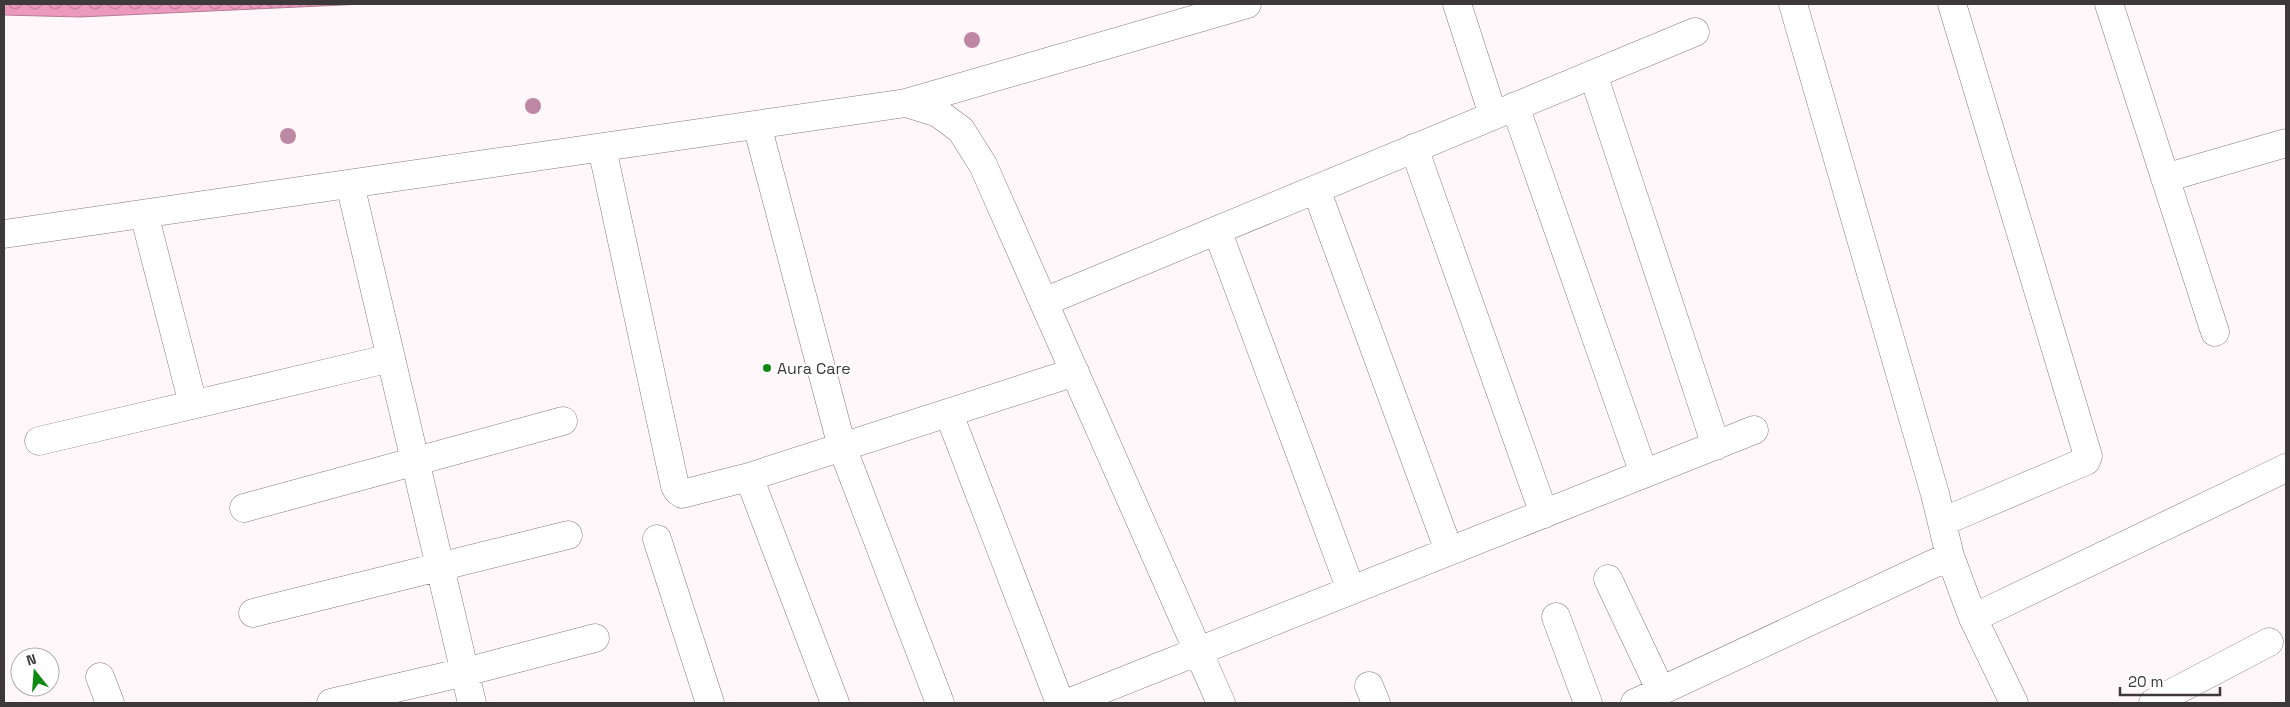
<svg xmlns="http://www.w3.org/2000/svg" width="2290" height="707" viewBox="0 0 2290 707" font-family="'Space Grotesk',sans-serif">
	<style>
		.water { fill: url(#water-waves); stroke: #b77c95 }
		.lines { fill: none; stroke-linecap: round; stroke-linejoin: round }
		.minor-casing { stroke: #857a7e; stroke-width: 29 }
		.minor { stroke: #fff; stroke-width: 28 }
		.tree { fill: #be87a3 }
		.poi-dot { fill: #118a11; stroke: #fff; stroke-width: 2 }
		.labels { text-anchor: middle; stroke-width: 4; stroke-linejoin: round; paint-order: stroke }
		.poi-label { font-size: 16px; fill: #3d383a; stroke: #fff; text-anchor: start }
	</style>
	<defs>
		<pattern id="water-waves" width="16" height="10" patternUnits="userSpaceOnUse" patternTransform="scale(1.25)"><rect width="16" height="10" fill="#eb99bc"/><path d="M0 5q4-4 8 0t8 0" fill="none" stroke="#c07e9a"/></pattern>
	</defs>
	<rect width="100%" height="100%" fill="#fff7fa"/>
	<path class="water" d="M4 4H364L80 17 4 15Z"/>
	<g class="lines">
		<defs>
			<path id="minor" d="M1457 4 1493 115
				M1793 4 1935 494 1950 556 1973 618 2014 703
				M2109 4 2215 332
				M1593 74 1716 446
				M906 103 938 113 961 130 983 165 1221 703
				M1515 106 1644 474
				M757 125 842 447 940 703
				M602 148 675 486 678 491 682 494 749 477 1075 372
				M1414 148 1544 514
				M2165 178 2286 143
				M350 184 472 703
				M1316 189 1449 551
				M144 214 193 404
				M1217 230 1351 590
				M4 234 906 103 1247 4
				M1044 302 1695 32
				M949 414 1060 703
				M39 441 391 358
				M749 477 835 703
				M244 508 563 421
				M1942 522 2086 461 2088 456 1952 4
				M657 539 710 703
				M1608 579 1661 691
				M253 613 568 535
				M1556 617 1588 703
				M1973 618 2286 468
				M100 677 110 703
				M1369 686 1376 703
				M331 703 465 672 595 638
				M1068 703 1754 430
				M1635 703 1950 556
				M2153 703 2269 642"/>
		</defs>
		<use href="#minor" class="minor-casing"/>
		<use href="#minor" class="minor"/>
	</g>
	<g class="tree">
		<circle cx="972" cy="40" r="8"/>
		<circle cx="533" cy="106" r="8"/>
		<circle cx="288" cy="136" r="8"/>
	</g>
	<circle class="poi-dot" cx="767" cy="368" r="5"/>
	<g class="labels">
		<g class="poi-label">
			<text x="777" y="374">Aura Care</text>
		</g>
	</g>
	<rect width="2290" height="707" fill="none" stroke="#3d383a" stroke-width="10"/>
	<g transform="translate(35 672) rotate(343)"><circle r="24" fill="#ffffff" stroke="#b1afb0"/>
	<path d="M0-4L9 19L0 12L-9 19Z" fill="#118a11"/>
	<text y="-8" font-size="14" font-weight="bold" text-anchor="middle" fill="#3d383a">N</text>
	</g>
	<path d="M2120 687v8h100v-8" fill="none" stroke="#3d383a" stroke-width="2.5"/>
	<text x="2128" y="687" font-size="15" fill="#3d383a" stroke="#ffffff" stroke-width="4" paint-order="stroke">20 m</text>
</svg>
